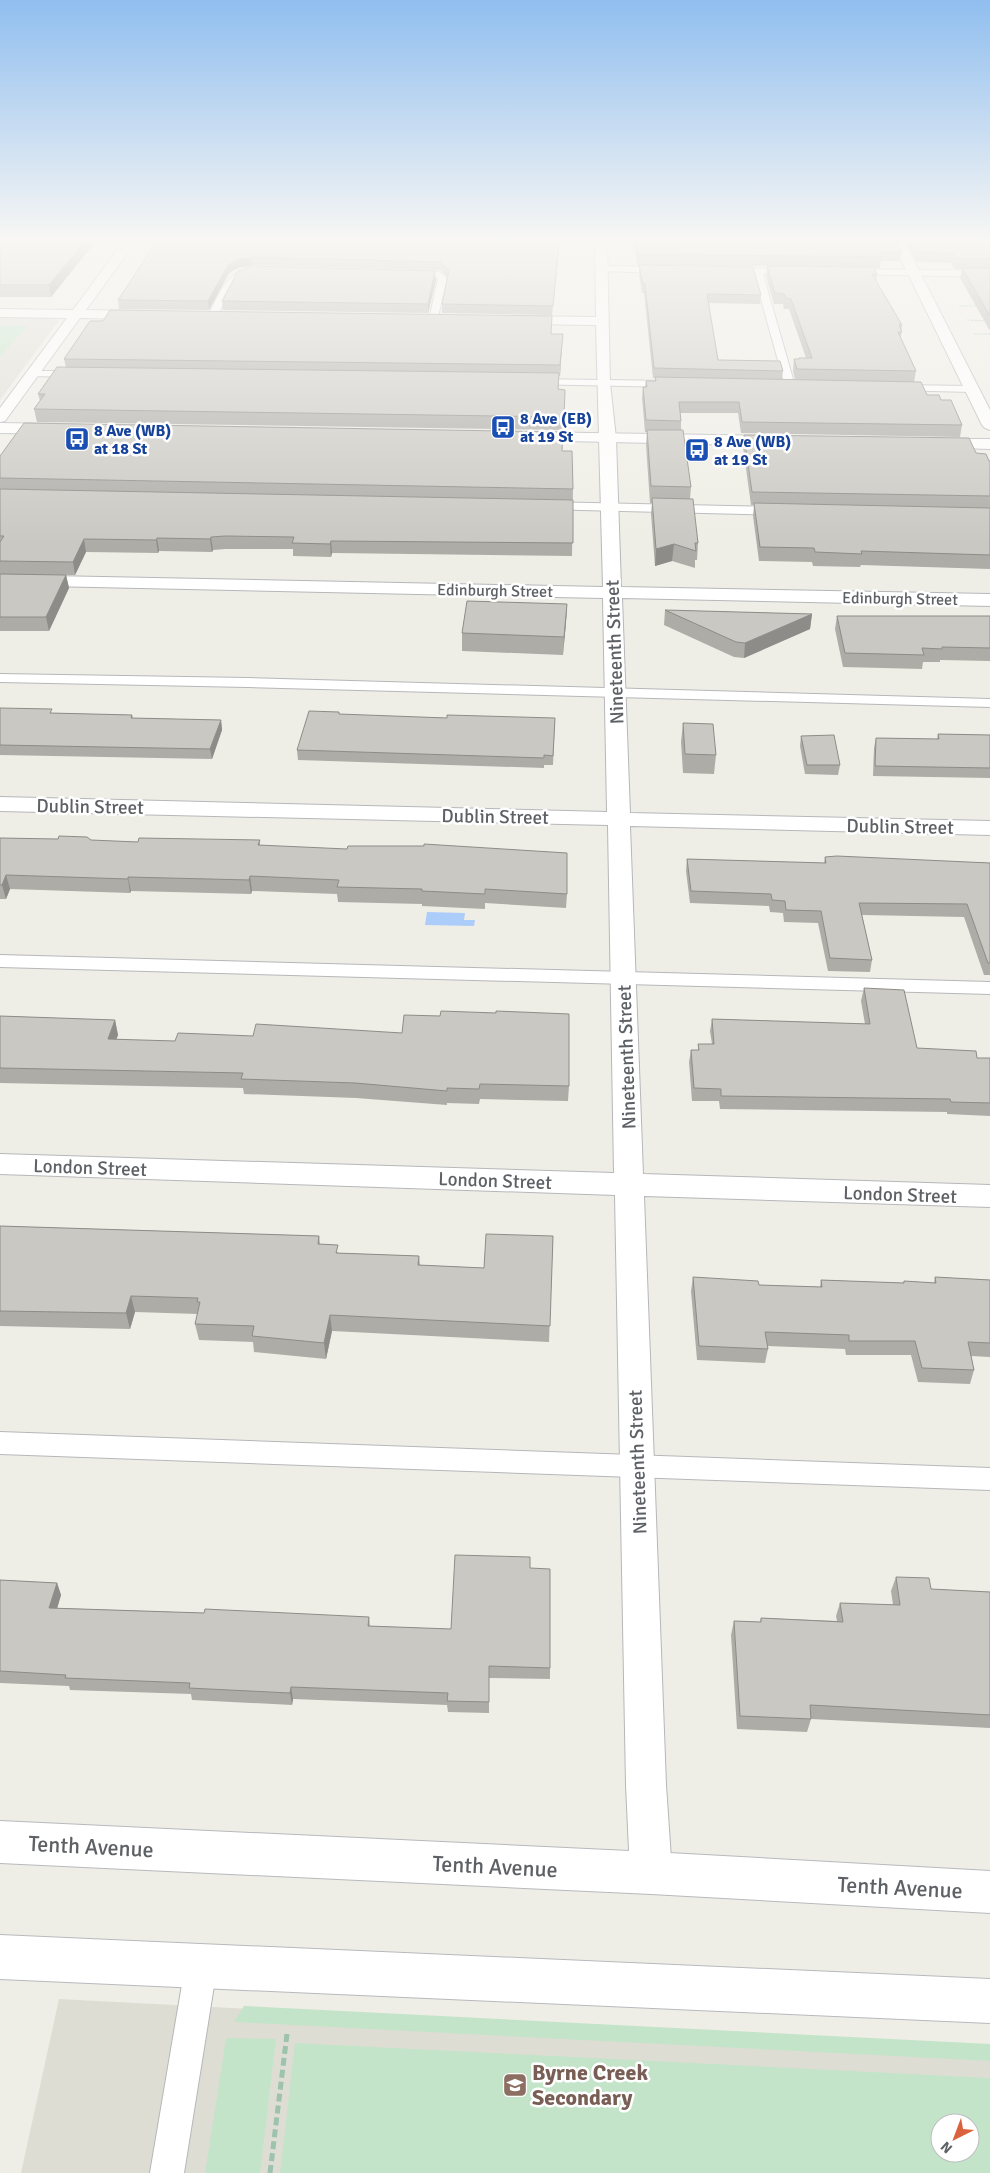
<svg xmlns="http://www.w3.org/2000/svg" width="990" height="2173" viewBox="0 0 990 2173" font-family="Signika,sans-serif">
	<style>
		.education { fill: #deddd4; fill-rule: evenodd }
		.green { fill: #c4e4c9; fill-rule: evenodd }
		.water { fill: #acccf9 }
		.lines { fill: none; stroke-linecap: round; stroke-linejoin: round }
		.lane-casing { stroke: #b6b7bb; stroke-width: 2 }
		.street-casing { stroke: #b6b7bb; stroke-width: 2 }
		.secondary-casing { stroke: #b7b9be; stroke-width: 2 }
		.path-far1 { stroke: #9dc2ad; stroke-width: 1; stroke-dasharray: 2.5 1; stroke-linecap: butt }
		.path { stroke: #9dc2ad; stroke-width: 5; stroke-dasharray: 8 4; stroke-linecap: butt }
		.lane { fill: #fff; fill-rule: evenodd }
		.street { fill: #fff; fill-rule: evenodd }
		.secondary { fill: #fff; fill-rule: evenodd }
		.wall { fill: #aeaca7 }
		.shaded-wall { fill: #8d8c88 }
		.building { fill: #cac8c2; stroke: #8d8c88 }
		.labels { text-anchor: middle; stroke-width: 5; stroke-linejoin: round; paint-order: stroke }
		.far-transit-label { font-size: 16px; font-weight: bold; fill: #164399; stroke: #fff; text-anchor: start }
		.far-street-label { font-size: 16px; fill: #5d6065; stroke: #fff }
		.street-label { font-size: 19px; fill: #5d6065; stroke: #fff }
		.near-street-label { font-size: 22px; fill: #5d6065; stroke: #fff }
		.near-education-label { font-size: 22px; font-weight: bold; fill: #785e54; stroke: #fff; text-anchor: start }
	</style>
	<rect width="100%" height="100%" fill="#efeee6"/>
	<path class="education" d="M0 317H46L59 320 0 400Z
		M59 1999 990 2047V2173H21ZM940 2123H970V2153H940Z"/>
	<path class="green" d="M0 325 27 326 0 358Z
		M244 2006 990 2044V2061L234 2022Z
		M226 2038 276 2039 260 2173H205Z
		M295 2043 990 2078V2173H280ZM940 2123H970V2153H940Z"/>
	<path class="water" d="M427 912 465 913 464 920H475L474 926 425 925Z"/>
	<g class="lines">
		<defs>
			<path id="lane" d="M602 266 666 267 670 270 666 273 599 271V267Z
				M263 267 267 270 266 272C260 273 252 272 246 275 229 282 225 304 216 318H210L208 316C223 286 226 270 263 267Z
				M727 268 793 269 797 272 793 275 763 274 795 386 794 388H786L785 386 754 274 724 273V269Z
				M850 269 990 271V277L847 274V270Z
				M418 270 439 272 447 278 437 321H431L429 319 438 279C428 273 414 279 406 273L410 270Z
				M32 371H78L83 374 78 377 28 376 27 374Z
				M532 379 673 381 678 384 673 387 528 384V380Z
				M897 385 972 386 977 389 972 392 893 390 892 388Z
				M545 502 781 507 787 511 781 515 541 509 539 506Z
				M0 674 248 678 990 699V707L248 687 0 682Z
				M0 955 990 982V994L0 967Z
				M0 1432 990 1468V1490L0 1454Z
				M201 1951 212 1956 217 1967 184 2173H150L185 1967 190 1956Z"/>
			<path id="street" d="M124 241H136L86 310 144 311 150 315 144 319 80 318 5 421 0 422V408L67 318 0 317V309L73 310Z
				M595 241H607L610 383 616 438 621 587 990 594V606L622 598 630 813 990 821V835L630 826 643 1174 990 1185V1207L644 1196 666 1785 672 1873 666 1888 651 1894 636 1888 630 1873 626 1785 615 1195 0 1174V1154L614 1173 608 825 0 811V797L607 812 603 598 0 585V575L603 587 596 325 515 324 508 320 515 316 596 317Z
				M892 241H904L990 410V430L985 428 982 425Z"/>
			<path id="secondary" d="M0 423 59 424 64 426 67 429 64 432 59 434 0 433Z
				M527 432 781 436 786 438 789 441 786 444 781 446 522 440 519 437 522 434Z
				M934 439H990V449L929 447 926 444 929 441Z
				M0 1821 651 1852 990 1871V1913L651 1894 0 1863Z
				M0 1935 990 1979V2023L0 1979Z"/>
		</defs>
		<use href="#lane" class="lane-casing"/>
		<use href="#street" class="street-casing"/>
		<use href="#secondary" class="secondary-casing"/>
		<path class="path-far1" d="M959 306H978
			M967 320 988 321
			M974 334H990"/>
		<path class="path" d="M270 2173 287 2034"/>
		<use href="#lane" class="lane"/>
		<use href="#street" class="street"/>
		<use href="#secondary" class="secondary"/>
	</g>
	<path class="wall" d="M0 241H96L51 297H0Z
		M157 241H560L552 315 442 313V304L447 277 440 270 253 265 238 268 229 273 209 310 119 309 118 300Z
		M635 241 902 251 900 261H881L880 268H874L877 274 876 281 902 325 901 338 916 371 914 382 927 395 941 400 962 425 960 437 741 433 738 413H680L681 421V430L691 487 690 499 698 543 697 560H695V568L672 561 655 566 651 514 652 503H650L646 445 647 432H645L642 398 643 387H645L646 381H655V378H653L644 293H642L639 274V265L761 295 760 304 708 303 718 360 783 371 782 379H795L793 371 794 359H798L799 358H806L789 309H784L783 304H774L766 276 767 266 637 265 635 250Z
		M905 241H990V331L960 278 962 269H955L951 263 917 262Z
		M436 280 428 313 223 310 222 301Z
		M551 334 562 344 560 376H559L558 389 565 390 563 430 37 422 34 409 40 401 38 394 66 367 64 359Z
		M744 435 976 453 990 461V569L861 565 860 567 813 566 812 562 759 561 753 516 754 505H751L743 447Z
		M562 451 573 489 572 556 332 553 331 557 293 556V549H226L213 550 212 552 159 551 158 553 86 552 75 575 0 574V456Z
		M0 574 66 575 69 588 49 631H0Z
		M567 604 566 622 563 655 462 651V633Z
		M665 610 812 614 810 629 744 658 734 657 664 625Z
		M837 616H990V661L940 660V662H923L922 669 843 667 835 629Z
		M0 708 53 713 132 715 133 718 221 720 222 730 212 759 0 755Z
		M339 712V715L447 718H555L553 765H544V768L298 760 297 750Z
		M683 723 716 755 714 774 683 773 681 742Z
		M938 734 990 735V778L873 776 874 748 876 738 937 739Z
		M801 736 840 765 838 775 805 774 800 746Z
		M0 838 138 842 260 840V845L567 894 566 908 485 903V909L422 906V904L338 902 337 894 252 891 251 894 131 891 130 893 10 889 6 899H0Z
		M825 857 990 863V975H984L964 917 862 915 872 960 870 972 828 971 818 923 784 922 783 913 770 912 769 906 690 903 686 871 687 859 824 863Z
		M864 988 917 1048 977 1058H990V1116L947 1114V1112L720 1109 719 1101H692L689 1062 691 1050H698V1044H712L710 1031 712 1019 865 1024 861 1001Z
		M0 1016 115 1020 118 1035 116 1039 569 1086 568 1101 480 1099 479 1104 447 1103V1105L356 1098 244 1094 243 1088 0 1083Z
		M0 1226 319 1236 320 1244 339 1253 419 1256 420 1265 484 1268 553 1236 549 1342 332 1331 326 1359 254 1352 253 1342 199 1340 195 1324 198 1314 135 1312 130 1329 0 1326Z
		M693 1277 759 1285 820 1287 821 1280 903 1283 904 1281 934 1283 935 1277 990 1280V1357L971 1356 974 1370 970 1384 918 1382 911 1355H846L845 1349 767 1346 768 1349 765 1363 697 1360 691 1291Z
		M530 1568 550 1668V1679L489 1678V1713L448 1712 447 1705 293 1699 292 1705 192 1700 191 1694 70 1690 69 1686 0 1683V1580L57 1583 61 1595 57 1608 204 1613 369 1617 370 1626 451 1629Z
		M896 1577 931 1589 990 1592V1728L811 1719 807 1732 737 1729 731 1635 734 1621 760 1622 761 1618 837 1621 836 1616 840 1603 893 1605 891 1591Z"/>
	<path class="shaded-wall" d="M85 241H96L51 297 49 285Z
		M560 241 559 245 552 315 553 306Z
		M252 257 253 265 238 268 229 273 209 310 208 301 228 265 237 260Z
		M435 271 436 280 428 313V304Z
		M563 334 562 344 560 376V365Z
		M211 537 213 550 212 552 210 539Z
		M157 538 159 551 158 553 156 540Z
		M84 539 86 552 75 575 73 562Z
		M331 541 332 553 331 557 330 544Z
		M674 544 672 561 655 566 656 549Z
		M66 575 69 588 49 631 46 617Z
		M567 604 566 622 563 655 564 637Z
		M812 614 810 629 744 658 745 643Z
		M221 720 222 730 212 759 210 749Z
		M6 875 10 889 6 899 2 885Z
		M250 876 252 891 251 894 249 880Z
		M128 877 131 891 130 893 128 879Z
		M115 1020 118 1035 111 1054 108 1039Z
		M131 1296 135 1312 130 1329 126 1313Z
		M330 1315 332 1331 326 1359 324 1343Z
		M57 1583 61 1595 54 1619 49 1608Z
		M291 1687 293 1699 292 1705 290 1693Z"/>
	<path class="building" d="M0 241H85L49 285H0Z
		M157 241H559L553 306 442 304 449 270 440 262 252 257 237 260 228 265 208 301 118 300Z
		M636 241H897L902 251H879L882 257 638 254Z
		M913 241H990V259L957 258 953 253 918 251Z
		M639 265 753 267 761 295 707 294 718 360 780 361 783 371 654 368 645 284H643Z
		M252 266 435 271 428 304 222 301 238 271Z
		M767 266 874 267 877 274H872L902 325H899L902 332H898L916 371 797 369 794 359H799V358H812L791 299 786 298 784 294 775 293Z
		M962 268H990V316Z
		M110 310 552 316 551 334H563L560 365 64 359 90 321H103Z
		M57 367 559 373 558 389 565 390 564 417 34 409 45 394H38Z
		M655 377 921 382 927 395H939L941 400H951L962 425 742 422 739 402H679L681 421 646 420 643 387H647L646 381H656Z
		M24 423 563 432 562 451H572L573 489 0 478V456Z
		M647 430H683L691 487 651 486Z
		M744 435 969 438 976 453 986 454 989 461H990V496L752 492Z
		M0 489 573 500V543L331 541 330 544 292 543 294 537 225 536 211 537 210 539 157 538 156 540 84 539 73 562 0 561V542L4 536H0Z
		M652 498 693 499 698 543H695L696 551 674 544 656 549Z
		M754 503 990 508V555L861 551 862 554 815 552 814 548 760 547Z
		M0 574 66 575 46 617H0Z
		M467 601 567 604 564 637 462 633Z
		M665 610 812 614 745 643 736 642Z
		M837 616H990V648L942 647V649L922 648 924 655 845 653Z
		M0 708 52 709 50 713 132 715 131 718 221 720 210 749 0 745Z
		M309 711 339 712V714L447 718V715L555 718 553 756 544 755V758L297 750Z
		M683 723 713 724 716 755 685 754Z
		M938 734 990 735V768L875 766 876 738 939 739Z
		M834 735 840 765H807L801 736Z
		M59 836 87 837 91 840 138 842 139 838 260 840 258 845 347 849 348 846H424V844L567 853V894L485 889V894L422 891V889L337 887 339 880 250 876 249 880 128 877V879L6 875 2 885H0V838L58 839Z
		M837 856 990 863V963H988L967 904 859 903 872 960 830 958 821 911 786 910 785 901 772 900 771 894 691 891 687 859 826 863 825 857Z
		M864 988 904 990 917 1048 976 1051 977 1058H990V1103L951 1102 950 1099 721 1096V1089L694 1088 691 1050H699L698 1044H714L712 1019 870 1024Z
		M441 1011 496 1013V1011L569 1014V1086L480 1084 479 1089 447 1088V1091L355 1083 241 1079 243 1073 0 1068V1016L115 1020 108 1039 175 1041 178 1033 253 1036 256 1024 402 1033 404 1015 440 1016Z
		M0 1226 319 1236 318 1244 338 1245 336 1253 419 1256 418 1265 484 1268 486 1234 553 1236 550 1326 330 1315 324 1343 252 1336 254 1326 195 1324 200 1302H197L198 1298 131 1296 126 1313 0 1311Z
		M693 1277 758 1281 759 1285 822 1287 821 1280 904 1283V1281L936 1283 935 1277 990 1280V1343L968 1342 974 1370 922 1368 915 1341H849V1335L765 1332 768 1349 699 1346Z
		M455 1555 530 1557V1568L550 1569V1668L489 1666V1702L447 1701 448 1693 291 1687 290 1693 189 1688 190 1683 65 1678 66 1675 0 1671V1580L57 1583 49 1608 204 1613 205 1609 369 1617 368 1626 451 1629Z
		M896 1577 929 1578 931 1589 990 1592V1715L810 1705 811 1719 740 1716 734 1621 761 1622V1618L843 1622 840 1603 900 1605Z"/>
	<linearGradient id="sky" x2="0" y2="1"><stop stop-color="#90beef"/><stop offset="0.44" stop-color="#f8f7f4"/><stop offset="1" stop-color="#f8f7f4" stop-opacity="0"/></linearGradient>
	<rect width="990" height="545" fill="url(#sky)"/>
	<defs>
		<symbol id="bus-square" viewBox="-11 -11 22 22"><rect x="-9" y="-9" width="18" height="18" rx="4" fill="#1a4fb4" stroke="#fff"/><path d="M-5-6H5V4H4V6H2V4H-2V6H-4V4H-5ZM-3.5-4V0h7V-4ZM-3.5 1.2v1.5H-2V1.2ZM2 1.2v1.5H3.5V1.2Z" fill="#fff"/></symbol>
		<symbol id="school-square" viewBox="-11 -11 22 22"><rect x="-9" y="-9" width="18" height="18" rx="4" fill="#8d6e63" stroke="#fff"/><path d="M0-5L7-2L0 1L-7-2ZM-4 1L0 2.5L4 1V4Q0 6-4 4Z" fill="#fff"/></symbol>
	</defs>
	<g fill-rule="evenodd">
		<use href="#bus-square" x="489" y="413" width="28" height="28"/>
		<use href="#bus-square" x="63" y="425" width="28" height="28"/>
		<use href="#bus-square" x="683" y="436" width="28" height="28"/>
		<use href="#school-square" x="501" y="2071" width="28" height="28"/>
	</g>
	<g class="labels">
		<g class="far-transit-label">
			<text x="520" y="424">8 Ave (EB)<tspan x="520" dy="18">at 19 St</tspan></text>
			<text x="94" y="436">8 Ave (WB)<tspan x="94" dy="18">at 18 St</tspan></text>
			<text x="714" y="447">8 Ave (WB)<tspan x="714" dy="18">at 19 St</tspan></text>
		</g>
		<g class="far-street-label">
			<text transform="translate(495 590) rotate(1)" y="6">Edinburgh Street</text>
			<text transform="translate(900 598) rotate(1)" y="6">Edinburgh Street</text>
		</g>
		<g class="street-label">
			<text transform="translate(614 652) rotate(-92)" y="7">Nineteenth Street</text>
			<text transform="translate(90 806) rotate(1)" y="7">Dublin Street</text>
			<text transform="translate(495 816) rotate(1)" y="7">Dublin Street</text>
			<text transform="translate(900 826) rotate(1)" y="7">Dublin Street</text>
			<text transform="translate(626 1057) rotate(-92)" y="7">Nineteenth Street</text>
			<text transform="translate(90 1167) rotate(2)" y="7">London Street</text>
			<text transform="translate(495 1180) rotate(2)" y="7">London Street</text>
			<text transform="translate(900 1194) rotate(2)" y="7">London Street</text>
			<text transform="translate(637 1462) rotate(-92)" y="7">Nineteenth Street</text>
		</g>
		<g class="near-street-label">
			<text transform="translate(91 1846) rotate(3)" y="8">Tenth Avenue</text>
			<text transform="translate(495 1866) rotate(3)" y="8">Tenth Avenue</text>
			<text transform="translate(900 1887) rotate(3)" y="8">Tenth Avenue</text>
		</g>
		<g class="near-education-label">
			<text x="532" y="2080">Byrne Creek<tspan x="532" dy="25">Secondary</tspan></text>
		</g>
	</g>
	<g transform="translate(955 2138) rotate(222)"><circle r="24" fill="#ffffff" stroke="#bebfc1"/>
	<path d="M0-4L9 19L0 12L-9 19Z" fill="#dc613e"/>
	<text y="-8" font-size="14" font-weight="bold" text-anchor="middle" fill="#5d6065">N</text>
	</g>
</svg>
